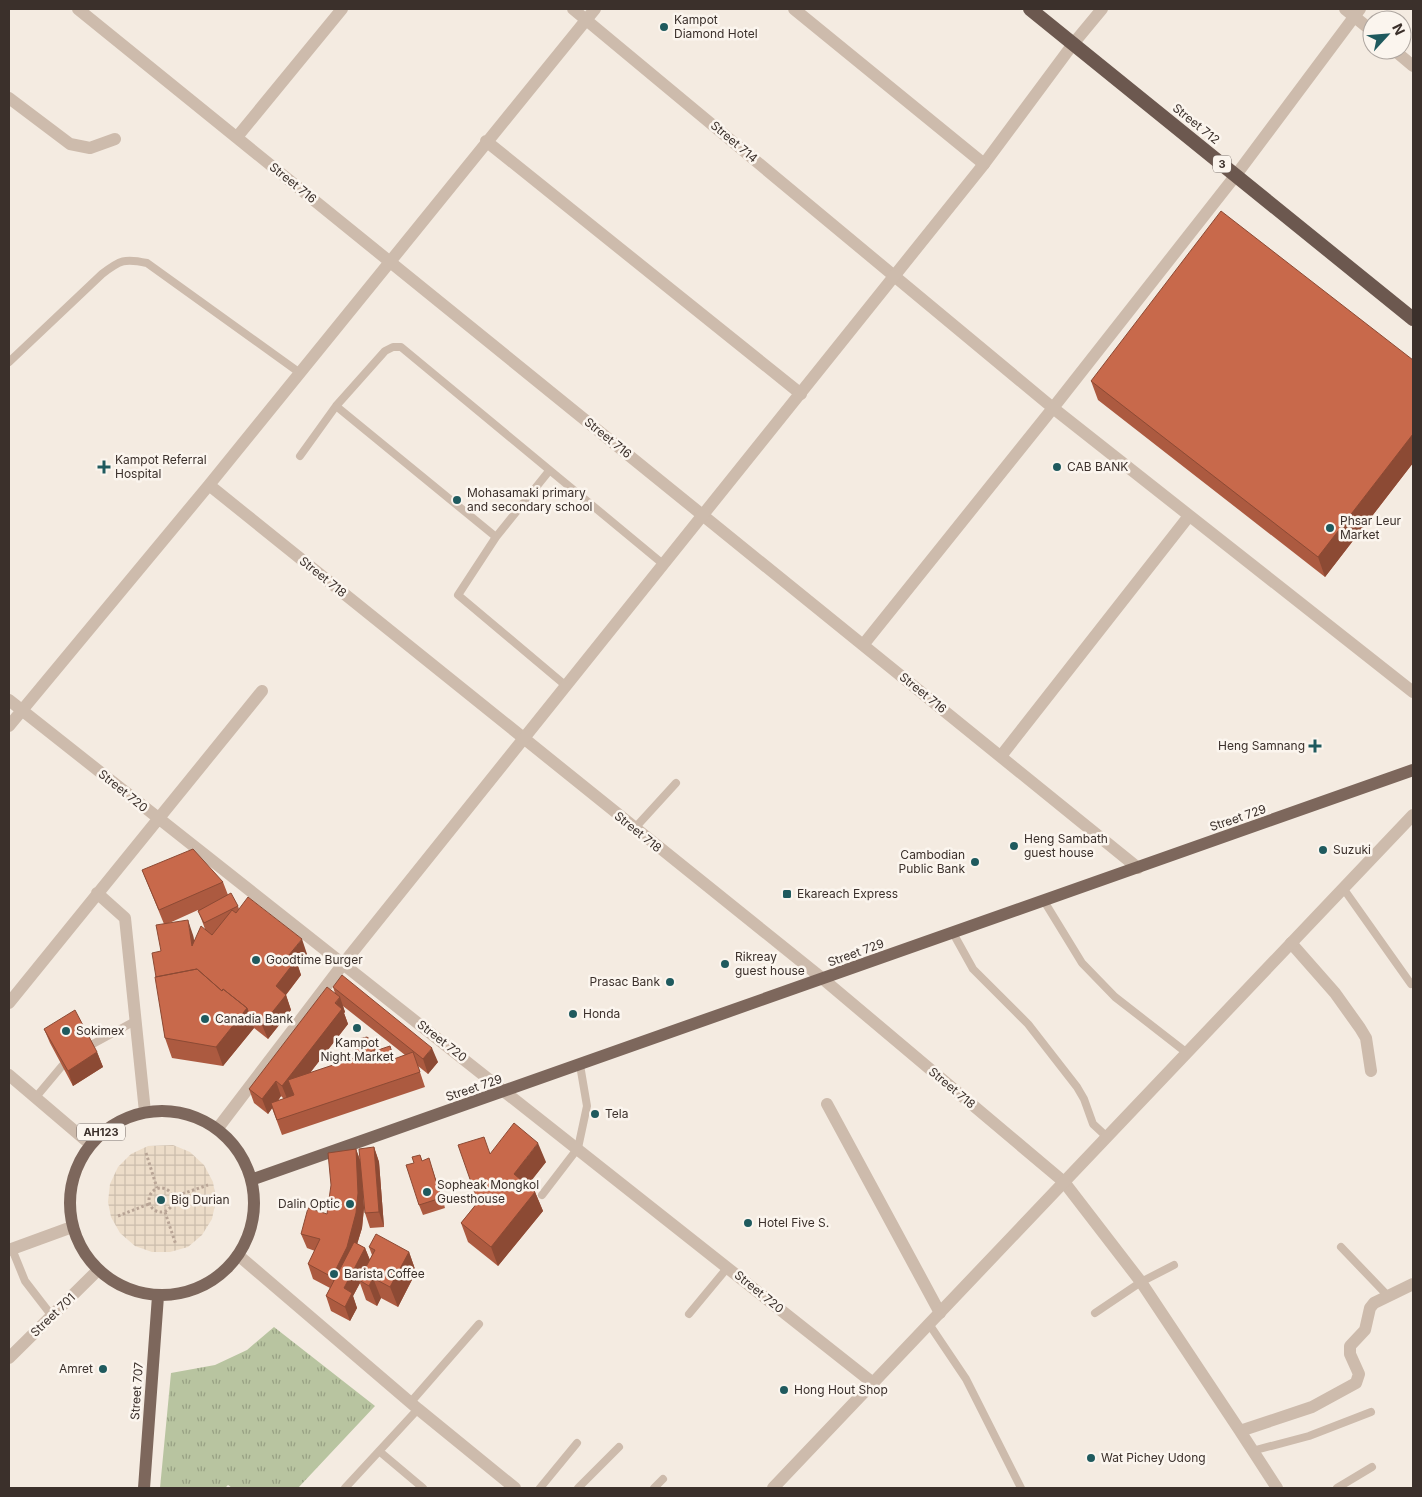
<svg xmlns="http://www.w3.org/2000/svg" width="1422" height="1497" viewBox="0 0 1422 1497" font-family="Inter,sans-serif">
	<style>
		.grass { fill: url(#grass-tufts) }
		.plaza { fill: url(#plaza-grid) }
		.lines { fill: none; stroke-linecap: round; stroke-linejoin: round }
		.path { stroke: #b9a596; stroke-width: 3; stroke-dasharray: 2.5 2.5; stroke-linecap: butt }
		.service { stroke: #cdbbac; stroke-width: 8 }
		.minor { stroke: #cdbbac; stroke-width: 12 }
		.tertiary { stroke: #cdbbac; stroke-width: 12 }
		.primary { stroke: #7d675c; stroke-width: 12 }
		.trunk { stroke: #6c584f; stroke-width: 14 }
		.wall { fill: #ac5a40; fill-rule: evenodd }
		.shaded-wall { fill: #8c4a34 }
		.building { fill: #c8694b; stroke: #8c4a34 }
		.poi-dot { fill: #1f5a5e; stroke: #fbf5ee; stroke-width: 2 }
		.labels { text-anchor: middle; stroke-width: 5; stroke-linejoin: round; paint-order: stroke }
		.shield { fill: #fbf5ee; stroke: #756b66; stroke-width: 1 }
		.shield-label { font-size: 11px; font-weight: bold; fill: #3b302b }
		.poi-label { font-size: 12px; fill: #3b302b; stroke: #fbf5ee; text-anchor: start }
		.street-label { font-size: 12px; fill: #3b302b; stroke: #fbf5ee }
	</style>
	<defs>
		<pattern id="grass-tufts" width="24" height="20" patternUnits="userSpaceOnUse" patternTransform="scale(1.25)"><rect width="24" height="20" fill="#b8c4a0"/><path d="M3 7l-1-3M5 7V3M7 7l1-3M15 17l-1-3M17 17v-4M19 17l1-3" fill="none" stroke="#97a083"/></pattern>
		<pattern id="plaza-grid" width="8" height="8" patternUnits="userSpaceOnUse" patternTransform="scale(1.25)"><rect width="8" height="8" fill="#ecdcc8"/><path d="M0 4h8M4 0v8" fill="none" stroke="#cbbdac"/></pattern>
	</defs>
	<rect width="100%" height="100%" fill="#f4ebe1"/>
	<path class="grass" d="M274 1327 375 1406 298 1488H232L228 1485 225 1488H160L171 1373 215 1365 247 1350Z"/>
	<path class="plaza" d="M173 1145 190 1152 204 1165 213 1182 216 1200 212 1219 202 1235 188 1247 170 1252H152L135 1246 120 1233 111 1217 108 1202 110 1184 118 1167 131 1154 148 1146Z"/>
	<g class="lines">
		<path class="path" d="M146 1153 157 1188
			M149 1200a12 12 0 1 1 24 0a12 12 0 1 1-24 0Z
			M173 1197 208 1185
			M165 1212 176 1245
			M118 1216 149 1204"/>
		<path class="service" d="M9 362 102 274C120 260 125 258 147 263L300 373
			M336 406 496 537
			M300 456 336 406 385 351 393 347H401L663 564
			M549 471 496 537 458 595 565 685
			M634 829 676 783
			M1343 888 1411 984
			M1044 901 1082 963 1115 997 1187 1053
			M953 933 973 969 1028 1024 1077 1087 1084 1099 1093 1124 1107 1137
			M91 1045 135 1021
			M36 1097 62 1066
			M542 1195 578 1148 587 1106 580 1065
			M1341 1247 1388 1296
			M12 1249 25 1281 52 1316
			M1095 1313 1141 1282 1174 1265
			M689 1314 728 1267
			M929 1324 966 1379 1021 1488
			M410 1403 479 1324
			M379 1451 423 1488
			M1252 1451 1309 1436 1371 1412
			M345 1488 418 1409
			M540 1488 577 1443
			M578 1488 619 1447
			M654 1488 663 1479
			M1337 1488 1372 1467"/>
		<path class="minor" d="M78 9 1138 868
			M573 9 1053 408 1413 692
			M794 9 984 164
			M1345 9 1372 31
			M1394 50 1413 66
			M9 98 70 144 90 148 115 139
			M237 137 342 9
			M486 141 801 394
			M209 485 823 979 1064 1182 1141 1282 1240 1431
			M863 645 1053 408 1236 175 1360 9
			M9 700 873 1383
			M9 726 209 485 595 9
			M1001 756 1189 516
			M97 893 125 918 145 1112
			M1291 943 1335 993 1360 1028 1366 1038 1371 1071
			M9 1003 262 691
			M827 1104 940 1313
			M9 1250 72 1227
			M238 1255 418 1409 515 1488
			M9 1358 97 1271
			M1277 1488 1240 1431 1312 1407 1356 1383 1359 1374 1350 1354V1346L1365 1330 1370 1308 1374 1303 1413 1284"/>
		<path class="tertiary" d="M9 1075 90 1144
			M218 1128 343 964 984 164 1073 44 1102 9
			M773 1488 1413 815"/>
		<path class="primary" d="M70 1203a92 92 0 1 1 184 0a92 92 0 1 1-184 0Z
			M251 1180 1413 770
			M144 1488 158 1296"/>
		<path class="trunk" d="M1030 9 1413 319"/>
	</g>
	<path class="wall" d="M1413 360V463L1325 577 1098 400 1091 381Z
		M142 870 223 882 228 895 238 906 239 909 307 954 298 966 301 975 286 995 291 1010 268 1039 254 1028 223 1066 172 1058 165 1038 156 977 161 951 164 924ZM198 910 205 929 194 941 193 935 167 924Z
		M333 987 438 1062 428 1074 418 1066 425 1087 282 1135 272 1108 268 1114 254 1103 249 1089 335 993ZM343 1006 405 1055 395 1059 377 1050 356 1052 357 1057 310 1073 348 1024 344 1013 345 1012ZM281 1096 284 1099 278 1101Z
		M44 1029 97 1052 103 1067 73 1086 50 1043Z
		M374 1147 379 1162 384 1227 370 1228 365 1213 362 1177 364 1208 362 1228 357 1244 365 1248 370 1260 372 1255 369 1247 409 1252 416 1272 398 1307 381 1298 377 1306 366 1300 360 1283 353 1296 357 1308 350 1321 331 1311 326 1296 330 1288 313 1279 308 1264 315 1251 307 1248 301 1234 327 1214 356 1149 361 1162Z
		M490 1154 546 1162 527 1185 535 1192 543 1211 498 1266 468 1242 461 1223 478 1202Z
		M420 1155 422 1161 432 1168 445 1208 423 1215 419 1205Z"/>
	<path class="shaded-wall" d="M1413 434V463L1325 577 1318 557Z
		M188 920 193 935 198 961 192 946Z
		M302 939 307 954 298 966 301 975 281 1001 276 986 289 955Z
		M286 995 291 1010 268 1039 262 1025Z
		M340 997 345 1012 344 1013 348 1024 288 1101 282 1086Z
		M247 1008 254 1028 223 1066 216 1047Z
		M432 1048 438 1062 428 1074 423 1059Z
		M97 1052 103 1067 73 1086 68 1071Z
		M276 1081 281 1096 268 1114 262 1099Z
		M538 1143 546 1162 521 1194 514 1174Z
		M374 1147 379 1162 384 1227 379 1212Z
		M356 1149 361 1164 364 1208 362 1228 352 1261 337 1292 332 1277Z
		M429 1158 432 1168 445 1208 441 1198Z
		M535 1192 543 1211 498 1266 491 1247Z
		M365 1248 371 1263 359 1280 360 1283 353 1296 357 1308 350 1321 345 1307 344 1288Z
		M409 1252 416 1272 398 1307 390 1287Z
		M373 1278 381 1298 377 1306 369 1286Z"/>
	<path class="building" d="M1221 211 1413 360V434L1318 557 1091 381Z
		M193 849 223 882 159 910 142 870Z
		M231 893 238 906 204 923 198 911Z
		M248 897 302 939 289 955 296 960 276 986 286 995 262 1025 249 1014 247 1008 223 989 222 991 197 969 156 977 152 953 161 951 156 925 188 920 192 946 201 926 212 935 232 910 236 913Z
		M197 969 222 991 223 989 247 1008 216 1047 165 1038 155 977Z
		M342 975 432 1048 423 1059 333 987Z
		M327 987 340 997 335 1003 342 1009 282 1086 276 1081 262 1099 249 1089Z
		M75 1010 97 1052 68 1071 44 1029Z
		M367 1037 375 1043V1050L360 1056 356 1052 355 1045 358 1039Z
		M390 1046 394 1059 413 1052 420 1072 277 1120 271 1103 294 1095 288 1080Z
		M514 1123 538 1143 514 1174 535 1192 491 1247 461 1223 478 1202 458 1145 484 1137 490 1154Z
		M374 1147 379 1212 365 1213 359 1149Z
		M356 1149 358 1193 356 1213 347 1247 332 1277 308 1264 320 1239 301 1234 308 1208 327 1214 331 1185 328 1153Z
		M420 1155 422 1161 429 1158 441 1198 419 1205 406 1165 414 1163 412 1157Z
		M376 1234 409 1252 390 1287 373 1278 369 1286 359 1280 375 1250 369 1247Z
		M354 1242 365 1248 344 1288 352 1293 345 1307 326 1296Z"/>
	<g class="poi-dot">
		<circle cx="664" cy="27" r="5"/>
		<path d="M101.5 459.5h5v5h5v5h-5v5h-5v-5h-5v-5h5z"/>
		<circle cx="1057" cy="467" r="5"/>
		<circle cx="457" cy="500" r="5"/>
		<circle cx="1330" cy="528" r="5"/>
		<path d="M1312.5 738.5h5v5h5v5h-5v5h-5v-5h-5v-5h5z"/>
		<circle cx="1014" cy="846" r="5"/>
		<circle cx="1323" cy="850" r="5"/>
		<circle cx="975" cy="862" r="5"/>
		<rect x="782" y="889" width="10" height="10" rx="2.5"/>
		<circle cx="256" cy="960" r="5"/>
		<circle cx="725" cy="964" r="5"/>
		<circle cx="670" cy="982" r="5"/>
		<circle cx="573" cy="1014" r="5"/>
		<circle cx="205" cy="1019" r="5"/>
		<circle cx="357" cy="1028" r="5"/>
		<circle cx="66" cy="1031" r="5"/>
		<circle cx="595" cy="1114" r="5"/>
		<circle cx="427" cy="1192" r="5"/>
		<circle cx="161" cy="1200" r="5"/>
		<circle cx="350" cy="1204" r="5"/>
		<circle cx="748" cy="1223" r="5"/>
		<circle cx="334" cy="1274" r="5"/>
		<circle cx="103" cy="1369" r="5"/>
		<circle cx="784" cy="1390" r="5"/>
		<circle cx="1091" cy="1458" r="5"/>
	</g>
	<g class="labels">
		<g class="shield">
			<rect x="1213" y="155.5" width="18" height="17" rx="4"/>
			<rect x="77" y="1123.5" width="48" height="17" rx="4"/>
		</g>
		<g class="shield-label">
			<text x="1222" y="168">3</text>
			<text x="101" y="1136">AH123</text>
		</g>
		<g class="poi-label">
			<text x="674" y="24">Kampot<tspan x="674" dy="14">Diamond Hotel</tspan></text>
			<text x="115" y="464">Kampot Referral<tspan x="115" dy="14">Hospital</tspan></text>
			<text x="1067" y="471">CAB BANK</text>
			<text x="467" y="497">Mohasamaki primary<tspan x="467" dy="14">and secondary school</tspan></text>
			<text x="1340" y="525">Phsar Leur<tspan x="1340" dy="14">Market</tspan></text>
			<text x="1305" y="750" text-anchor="end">Heng Samnang</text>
			<text x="1024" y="843">Heng Sambath<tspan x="1024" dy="14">guest house</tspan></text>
			<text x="1333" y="854">Suzuki</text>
			<text x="965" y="859" text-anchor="end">Cambodian<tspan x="965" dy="14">Public Bank</tspan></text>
			<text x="797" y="898">Ekareach Express</text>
			<text x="735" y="961">Rikreay<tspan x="735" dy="14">guest house</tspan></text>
			<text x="266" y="964">Goodtime Burger</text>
			<text x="660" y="986" text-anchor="end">Prasac Bank</text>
			<text x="583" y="1018">Honda</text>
			<text x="215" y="1023">Canadia Bank</text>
			<text x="76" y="1035">Sokimex</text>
			<text x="357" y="1047" text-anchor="middle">Kampot<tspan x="357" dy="14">Night Market</tspan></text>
			<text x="605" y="1118">Tela</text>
			<text x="437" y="1189">Sopheak Mongkol<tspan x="437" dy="14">Guesthouse</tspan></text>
			<text x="171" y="1204">Big Durian</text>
			<text x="340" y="1208" text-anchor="end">Dalin Optic</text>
			<text x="758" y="1227">Hotel Five S.</text>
			<text x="344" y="1278">Barista Coffee</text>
			<text x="93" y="1373" text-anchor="end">Amret</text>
			<text x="794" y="1394">Hong Hout Shop</text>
			<text x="1101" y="1462">Wat Pichey Udong</text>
		</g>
		<g class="street-label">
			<text transform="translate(1196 124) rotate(39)" y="4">Street 712</text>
			<text transform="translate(734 142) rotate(40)" y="4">Street 714</text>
			<text transform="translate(293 183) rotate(39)" y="4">Street 716</text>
			<text transform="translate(608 438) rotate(39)" y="4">Street 716</text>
			<text transform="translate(323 577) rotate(39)" y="4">Street 718</text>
			<text transform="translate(923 693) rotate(39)" y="4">Street 716</text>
			<text transform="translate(123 791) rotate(39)" y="4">Street 720</text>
			<text transform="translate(1238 818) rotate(-19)" y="4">Street 729</text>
			<text transform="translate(638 832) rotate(39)" y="4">Street 718</text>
			<text transform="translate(856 953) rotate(-20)" y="4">Street 729</text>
			<text transform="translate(442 1041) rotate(38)" y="4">Street 720</text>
			<text transform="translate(474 1088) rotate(-19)" y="4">Street 729</text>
			<text transform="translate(952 1088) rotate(40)" y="4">Street 718</text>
			<text transform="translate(759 1292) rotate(39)" y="4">Street 720</text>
			<text transform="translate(53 1315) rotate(-44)" y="4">Street 701</text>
			<text transform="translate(137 1391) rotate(-86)" y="4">Street 707</text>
		</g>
	</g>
	<rect width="1422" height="1497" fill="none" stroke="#3b302b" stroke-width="20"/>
	<g transform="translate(1387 35) rotate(64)"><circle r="24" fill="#fbf5ee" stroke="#aea6a0"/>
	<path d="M0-4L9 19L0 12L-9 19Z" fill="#1f5a5e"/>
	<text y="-8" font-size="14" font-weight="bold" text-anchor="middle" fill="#3b302b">N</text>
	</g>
</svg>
